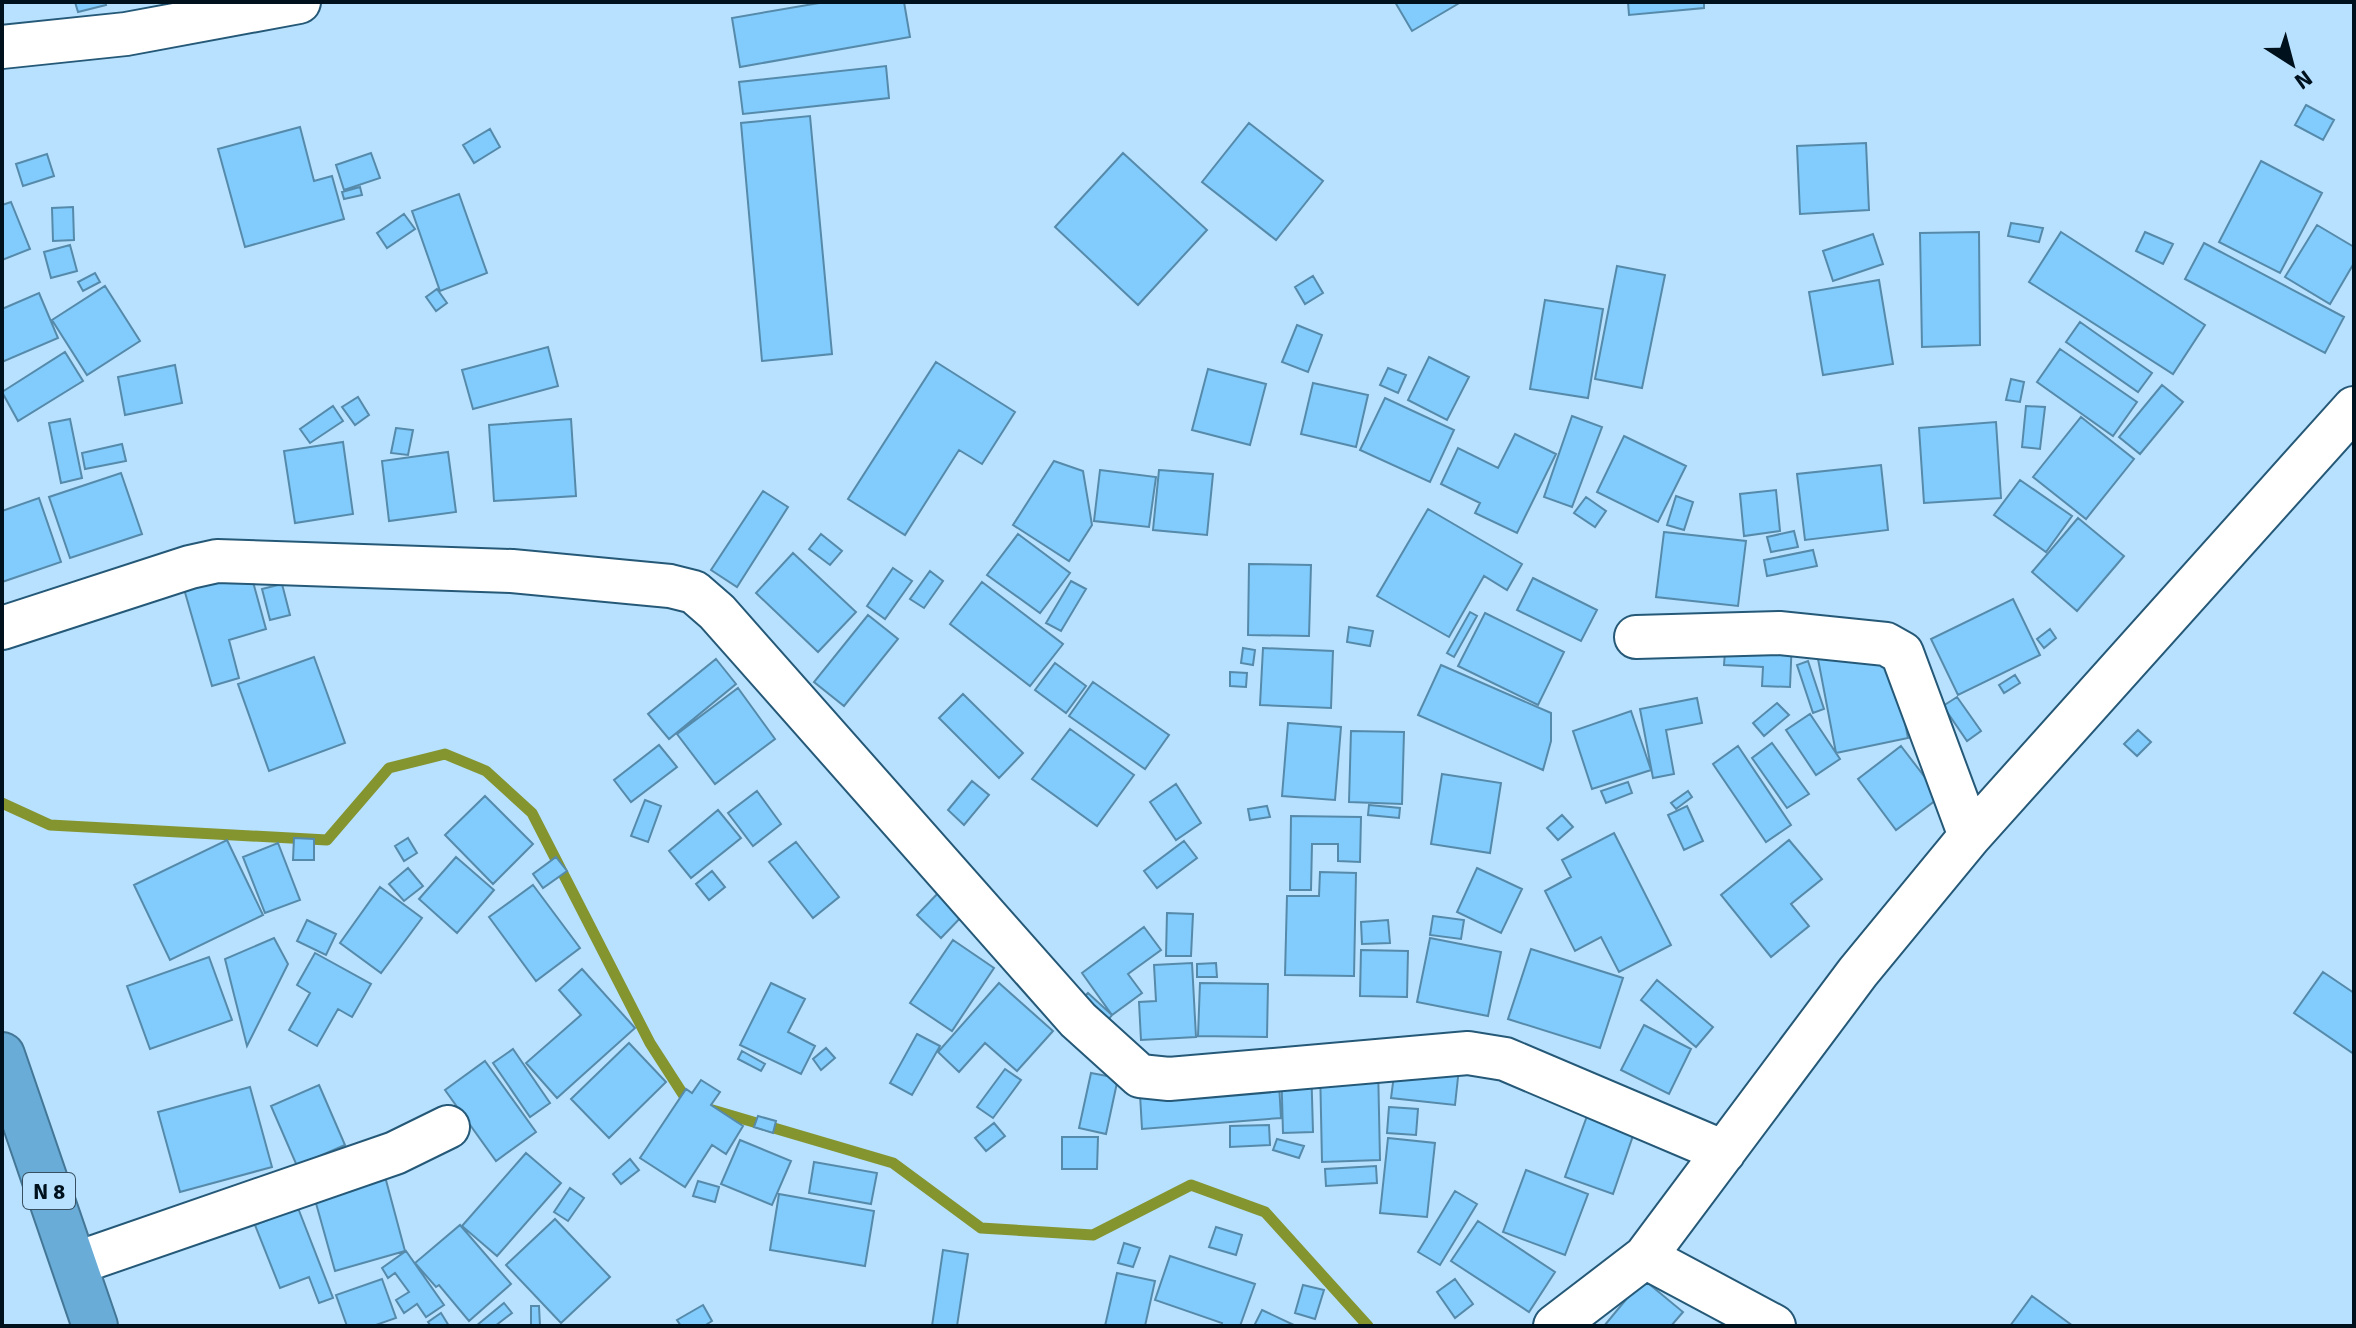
<svg xmlns="http://www.w3.org/2000/svg" width="2356" height="1328" viewBox="0 0 2356 1328" font-family="Signika,sans-serif">
	<style>
		.lines { fill: none; stroke-linecap: round; stroke-linejoin: round }
		.stream { stroke: #84942f; stroke-width: 11 }
		.building { fill: #81ccfc; stroke: #568aab; stroke-width: 2 }
		.street-casing { stroke: #255977; stroke-width: 46 }
		.highway-casing { stroke: #447696; stroke-width: 48 }
		.street { stroke: #fff; stroke-width: 42 }
		.highway { stroke: #68acd7; stroke-width: 44 }
		.labels { text-anchor: middle; stroke-width: 8; stroke-linejoin: round; paint-order: stroke }
		.shield { fill: #b7e1fe; stroke: #374f61; stroke-width: 2 }
		.shield-label { font-size: 22px; font-weight: bold; fill: #00111e }
	</style>
	<rect width="100%" height="100%" fill="#b7e1fe"/>
	<g class="lines">
		<path class="stream" d="M2 803 50 825 327 840 389 768 445 754 486 771 532 813 650 1043 688 1102 693 1104
			M709 1109 893 1163 981 1228 1093 1235 1191 1185 1265 1212 1368 1326"/>
	</g>
	<path class="building" d="M75 2H105L106 5 78 12Z
		M825 2H904L910 37 740 67 732 18Z
		M1395 2H1461L1412 31Z
		M1628 2H1704V8L1629 15Z
		M886 66 889 98 743 114 739 82Z
		M2306 105 2334 120 2323 140 2295 125Z
		M810 116 832 354 762 361 741 123Z
		M1249 123 1323 181 1276 240 1202 182Z
		M300 127 314 181 332 176 344 219 245 247 218 149Z
		M490 129 500 147 474 163 463 145Z
		M1866 143 1869 210 1800 214 1797 146Z
		M371 153 380 178 344 190 336 165Z
		M1123 153 1207 230 1138 305 1055 227Z
		M47 154 54 176 23 186 16 164Z
		M2261 161 2322 193 2280 273 2219 242Z
		M360 187 362 195 344 199 342 192Z
		M459 194 487 273 440 291 412 211Z
		M11 202 30 249 2 260V205Z
		M73 207 74 240 53 241 52 208Z
		M404 214 415 229 387 248 377 233Z
		M2011 223 2043 228 2039 242 2008 236Z
		M2317 225 2354 247V263L2330 304 2285 277Z
		M1979 232 1980 345 1922 347 1920 233Z
		M2061 232 2205 325 2173 374 2029 282Z
		M2145 232 2173 244 2163 264 2136 251Z
		M1873 234 1883 264 1833 281 1823 251Z
		M2204 243 2344 317 2325 353 2185 279Z
		M70 245 77 271 51 278 44 252Z
		M1617 266 1665 275 1642 388 1595 379Z
		M95 273 100 282 83 291 78 282Z
		M1313 276 1323 293 1305 304 1295 287Z
		M1879 280 1893 364 1823 375 1809 292Z
		M105 286 140 341 87 375 52 320Z
		M437 289 447 303 436 311 426 297Z
		M39 293 58 338 2 362V309Z
		M1545 300 1603 309 1588 398 1530 389Z
		M2080 322 2152 373 2138 392 2066 342Z
		M1297 325 1322 335 1308 372 1282 362Z
		M548 347 558 386 473 409 462 370Z
		M2060 349 2137 402 2113 436 2037 382Z
		M65 352 83 381 18 421 2 392Z
		M1429 357 1469 377 1447 420 1408 400Z
		M936 362 1015 412 982 464 959 450 905 535 848 499Z
		M175 365 182 403 125 415 118 377Z
		M1388 368 1406 375 1398 393 1380 385Z
		M1208 369 1266 384 1250 445 1192 430Z
		M2011 379 2024 382 2020 402 2006 400Z
		M1313 383 1368 395 1356 447 1301 434Z
		M2162 385 2183 402 2140 454 2119 437Z
		M358 397 369 415 355 425 342 407Z
		M1385 398 1454 430 1430 482 1360 450Z
		M333 406 343 421 310 443 300 429Z
		M2026 406 2045 407 2040 449 2022 447Z
		M1572 416 1602 427 1572 507 1544 497Z
		M2081 417 2134 459 2086 519 2033 477Z
		M70 419 82 478 61 483 49 423Z
		M571 419 576 496 494 501 489 425Z
		M1996 422 2001 498 1924 503 1919 428Z
		M396 428 413 430 408 455 391 453Z
		M1515 434 1556 454 1517 533 1475 513 1480 503 1441 484 1458 448 1498 468Z
		M1624 436 1686 466 1658 522 1597 492Z
		M343 442 353 514 295 523 284 451Z
		M122 444 126 461 85 469 82 453Z
		M448 452 456 512 389 521 382 461Z
		M1054 461 1083 471 1092 525 1069 561 1013 525Z
		M1881 465 1888 530 1805 540 1797 474Z
		M1100 470 1156 477 1149 527 1094 521Z
		M1159 470 1213 474 1207 535 1153 530Z
		M121 473 142 534 70 558 49 497Z
		M2020 480 2072 516 2046 552 1994 515Z
		M1776 490 1780 531 1744 536 1740 494Z
		M763 491 788 507 737 587 711 570Z
		M1676 496 1693 502 1684 530 1667 525Z
		M1586 497 1606 511 1595 527 1574 513Z
		M39 498 61 562 2 582V511Z
		M1428 509 1522 564 1507 590 1484 576 1449 637 1377 596Z
		M2078 518 2124 556 2077 611 2032 572Z
		M1794 531 1798 547 1771 552 1767 537Z
		M1664 532 1746 541 1738 606 1656 597Z
		M821 534 842 551 830 565 809 549Z
		M1018 534 1070 573 1040 613 987 575Z
		M1813 550 1817 566 1767 576 1764 560Z
		M793 553 856 612 818 652 756 593Z
		M1249 564 1311 565 1309 636 1248 635Z
		M893 568 912 581 885 619 867 606Z
		M250 571 266 629 229 640 239 678 212 686 184 589Z
		M930 571 943 581 924 608 910 599Z
		M1533 578 1597 610 1581 641 1517 610Z
		M1071 581 1086 589 1061 631 1046 623Z
		M982 582 1063 644 1030 686 950 624Z
		M282 584 290 615 270 620 262 589Z
		M2013 599 2040 655 1958 695 1931 639Z
		M1470 612 1477 616 1454 657 1447 653Z
		M1485 613 1564 652 1538 705 1458 666Z
		M868 615 898 639 844 706 814 682Z
		M1349 627 1373 631 1370 646 1347 642Z
		M2050 629 2056 638 2044 648 2037 639Z
		M1726 637 1792 639 1790 687 1762 686 1763 667 1724 665Z
		M1890 645 1908 738 1836 753 1818 659Z
		M1243 648 1255 650 1253 665 1241 663Z
		M1263 648 1333 651 1331 708 1260 705Z
		M314 657 345 743 269 771 238 684Z
		M716 659 736 684 669 739 648 714Z
		M1808 661 1824 709 1813 713 1797 665Z
		M1055 663 1086 686 1066 713 1035 690Z
		M1441 665 1551 713V741L1543 770 1418 715Z
		M1230 672 1247 673 1246 687 1230 686Z
		M2015 675 2020 683 2004 693 1999 685Z
		M1093 682 1169 735 1145 769 1069 716Z
		M738 688 775 739 715 784 677 734Z
		M963 694 1023 753 999 778 939 718Z
		M1957 697 1981 731 1967 741 1943 706Z
		M1697 698 1702 723 1666 730 1674 774 1653 778 1640 709Z
		M1777 703 1789 715 1764 736 1753 723Z
		M1631 711 1651 770 1592 789 1573 731Z
		M1810 714 1840 759 1816 775 1786 730Z
		M1288 723 1341 727 1335 800 1282 796Z
		M1070 729 1134 775 1097 826 1032 779Z
		M2138 730 2151 742 2137 756 2124 744Z
		M1351 731 1404 732 1402 804 1349 802Z
		M1772 743 1809 794 1787 808 1752 758Z
		M659 745 677 767 631 802 614 780Z
		M1738 746 1791 825 1766 842 1713 764Z
		M1901 746 1940 797 1896 830 1858 779Z
		M1442 774 1501 783 1490 853 1431 844Z
		M972 781 989 795 964 825 948 810Z
		M1628 782 1632 793 1606 803 1601 791Z
		M1176 784 1201 823 1176 840 1150 802Z
		M757 791 781 824 753 846 728 813Z
		M1688 791 1692 797 1676 809 1671 803Z
		M485 796 533 844 493 884 445 835Z
		M645 800 661 806 648 842 631 836Z
		M1369 805 1400 808 1399 818 1368 815Z
		M1267 806 1270 817 1250 820 1248 809Z
		M1687 806 1703 841 1684 850 1668 815Z
		M718 810 741 838 691 878 669 851Z
		M1562 815 1573 827 1558 840 1547 828Z
		M1291 816 1361 817 1360 862 1338 861V844H1312L1311 890H1290Z
		M1614 833 1671 945 1619 972 1601 937 1575 951 1545 891 1571 877 1562 860Z
		M294 838 314 839V860H293Z
		M408 838 417 853 404 861 395 846Z
		M227 840 263 915 170 960 134 885Z
		M1789 840 1822 879 1791 904 1809 926 1771 957 1721 895Z
		M1184 841 1197 858 1157 888 1144 871Z
		M796 842 839 897 813 918 769 862Z
		M278 843 300 900 265 913 243 857Z
		M456 857 494 890 457 933 419 899Z
		M556 857 567 871 543 888 533 874Z
		M408 868 423 886 404 901 389 884Z
		M1477 868 1522 889 1501 933 1457 912Z
		M712 871 725 887 709 900 696 884Z
		M1320 872 1356 873 1354 976 1285 975 1287 896H1319Z
		M533 885 580 948 536 981 489 917Z
		M380 887 422 918 381 973 340 943Z
		M942 889 966 912 941 938 917 915Z
		M1167 913 1193 914 1191 956H1166Z
		M1433 916 1464 920 1461 939 1430 935Z
		M307 920 336 934 326 955 297 941Z
		M1388 920 1390 943 1362 944 1361 922Z
		M1144 927 1161 950 1128 974 1142 993 1112 1015 1082 973Z
		M274 938 288 964 247 1046 225 959Z
		M1430 938 1501 952 1488 1016 1417 1002Z
		M953 940 994 968 952 1031 910 1003Z
		M1531 949 1623 978 1600 1048 1508 1019Z
		M1361 950 1408 951 1407 997 1360 996Z
		M315 953 371 984 352 1017 338 1009 317 1046 289 1030 310 993 297 985Z
		M209 957 232 1020 150 1049 127 986Z
		M1192 963 1196 1037 1141 1040 1139 1002 1156 1001 1154 965Z
		M1216 963 1217 977H1197V964Z
		M582 969 635 1028 557 1098 526 1063 581 1015 559 990Z
		M2323 972 2354 993V1054L2294 1013Z
		M1657 980 1713 1027 1696 1047 1641 1000Z
		M771 983 805 999 788 1032 815 1046 801 1074 740 1045Z
		M999 983 1053 1031 1017 1071 985 1043 959 1072 938 1052Z
		M1200 983 1268 984 1267 1037 1198 1036Z
		M1088 993 1112 1015 1104 1025 1079 1002Z
		M1644 1025 1691 1049 1669 1094 1621 1070Z
		M917 1034 940 1046 912 1095 890 1083Z
		M629 1043 666 1082 609 1138 571 1099Z
		M826 1048 835 1058 821 1070 813 1059Z
		M513 1049 550 1103 530 1117 493 1063Z
		M742 1051 765 1064 761 1071 738 1059Z
		M1397 1052 1460 1059 1455 1105 1391 1098Z
		M485 1061 536 1132 496 1161 445 1090Z
		M1311 1062 1313 1132 1283 1133 1281 1063Z
		M1378 1065 1380 1160 1322 1162 1320 1066Z
		M1278 1067 1281 1118 1142 1129 1139 1077Z
		M1005 1069 1021 1080 993 1118 977 1107Z
		M1091 1073 1118 1078 1106 1134 1079 1128Z
		M701 1080 720 1092 711 1105 743 1126 726 1154 712 1145 685 1187 640 1158 686 1089 692 1093Z
		M319 1085 345 1145 297 1166 271 1106Z
		M250 1087 272 1167 180 1192 158 1112Z
		M1591 1105 1638 1121 1613 1194 1565 1177Z
		M1389 1107 1418 1109 1416 1135 1387 1133Z
		M758 1116 776 1121 773 1133 754 1127Z
		M994 1123 1005 1136 986 1151 975 1138Z
		M1269 1125 1270 1145 1230 1147V1126Z
		M1062 1137H1098L1097 1169H1062Z
		M1388 1138 1435 1143 1427 1217 1380 1213Z
		M1277 1139 1304 1146 1299 1158 1273 1150Z
		M740 1140 791 1161 772 1205 721 1184Z
		M526 1153 561 1183 497 1256 462 1226Z
		M630 1159 639 1170 621 1184 613 1174Z
		M814 1162 877 1173 871 1204 809 1193Z
		M1376 1166 1377 1183 1326 1186 1325 1169Z
		M383 1169 405 1251 335 1271 312 1189Z
		M1526 1170 1588 1194 1565 1255 1503 1232Z
		M698 1181 719 1187 715 1202 693 1196Z
		M570 1188 584 1198 568 1221 554 1212Z
		M1455 1191 1477 1204 1440 1265 1418 1252Z
		M779 1194 874 1211 865 1266 770 1250Z
		M298 1208 333 1298 319 1303 309 1277 280 1288 255 1225Z
		M555 1219 610 1277 561 1323 506 1265Z
		M1478 1221 1555 1272 1529 1312 1451 1261Z
		M460 1225 511 1284 469 1321 439 1285 436 1287 415 1263Z
		M1216 1227 1242 1235 1236 1255 1209 1247Z
		M1124 1243 1140 1248 1133 1267 1118 1263Z
		M943 1250 968 1254 957 1326H932Z
		M406 1251 444 1305 426 1317 417 1304 404 1313 396 1300 409 1292 395 1273 388 1278 382 1268Z
		M1170 1256 1255 1284 1240 1326H1221L1222 1323 1155 1300Z
		M1117 1273 1155 1281 1145 1326H1105Z
		M382 1279 396 1318 373 1326H347L336 1295Z
		M1455 1279 1473 1304 1455 1318 1437 1292Z
		M1643 1279 1683 1312 1671 1326H1604Z
		M1303 1285 1324 1290 1315 1319 1295 1313Z
		M2032 1296 2073 1326H2010Z
		M504 1303 512 1313 495 1326H476Z
		M703 1305 712 1321 704 1326H681L677 1320Z
		M531 1306H539L540 1326H531Z
		M1262 1310 1296 1326H1254Z
		M441 1313 449 1326H431L428 1322Z"/>
	<g class="lines">
		<defs>
			<path id="street" d="M2 47 126 34 299 2
				M2 628 190 567 217 561 512 571 670 586 694 592 717 612 1078 1020 1140 1076 1169 1079 1468 1053 1505 1059 1724 1152
				M1970 836 2354 408
				M1645 1257 1774 1326
				M74 1264 395 1153 448 1127
				M1555 1326 1645 1257 1858 972 1970 836 1902 653 1886 644 1779 633 1636 637"/>
			<path id="highway" d="M2 1055 95 1326"/>
		</defs>
		<use href="#street" class="street-casing"/>
		<use href="#highway" class="highway-casing"/>
		<use href="#street" class="street"/>
		<use href="#highway" class="highway"/>
	</g>
	<g class="labels">
		<rect class="shield" x="23" y="1173" width="52" height="36" rx="6"/>
		<g class="shield-label">
			<text x="49" y="1199">N 8</text>
		</g>
	</g>
	<rect width="2356" height="1328" fill="none" stroke="#00111e" stroke-width="8"/>
	<g transform="translate(2292 64) rotate(144)" stroke="#b7e1fe" stroke-width="6" paint-order="stroke">
	<path d="M0-6L14 30L0 20L-14 30Z" fill="#00111e"/>
	<text y="-12" font-size="22" font-weight="bold" text-anchor="middle" fill="#00111e">N</text>
	</g>
</svg>
